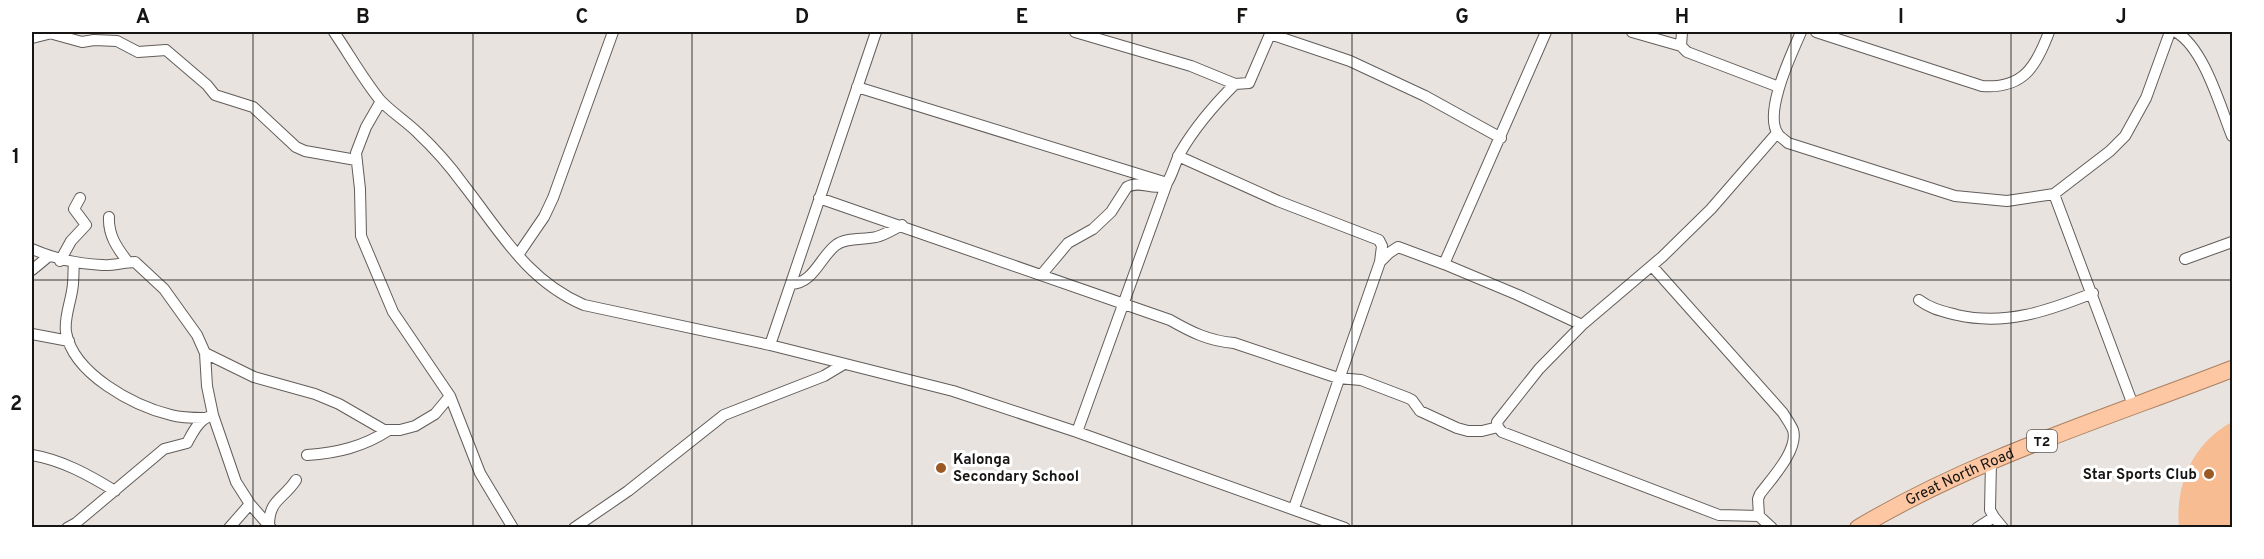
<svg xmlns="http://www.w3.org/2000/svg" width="2264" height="559" viewBox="0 0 2264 559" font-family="Overpass,sans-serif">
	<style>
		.green { fill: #f7bc92 }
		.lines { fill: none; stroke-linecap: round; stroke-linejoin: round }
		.minor-casing { stroke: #625d5a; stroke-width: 12 }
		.trunk-casing { stroke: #ab8061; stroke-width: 18 }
		.minor { stroke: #fff; stroke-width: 10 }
		.trunk { stroke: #fcc7a2; stroke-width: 16 }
		.grid { fill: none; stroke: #171514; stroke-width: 1.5; stroke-opacity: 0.55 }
		.poi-dot { fill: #9b5925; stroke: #fff; stroke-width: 2 }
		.labels { text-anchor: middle; stroke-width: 6; stroke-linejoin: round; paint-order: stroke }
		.shield { fill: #fff; stroke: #5d5b5a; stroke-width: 1.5 }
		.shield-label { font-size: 14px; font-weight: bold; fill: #171514 }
		.poi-label { font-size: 15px; font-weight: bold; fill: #171514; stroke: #fff; text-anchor: start }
		.street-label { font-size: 15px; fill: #171514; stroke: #fff }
		.neatline { fill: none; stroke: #171514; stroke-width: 2 }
		.grid-label { font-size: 20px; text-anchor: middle; font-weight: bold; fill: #171514 }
	</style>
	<rect width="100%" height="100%" fill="#e9e3df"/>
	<path class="green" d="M2232 422V527H2179C2175 484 2193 443 2232 422Z"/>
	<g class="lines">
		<defs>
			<path id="minor" d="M334 32C349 54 363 79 380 100 391 112 406 121 418 133 434 148 450 166 463 184 500 231 526 280 584 305L770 345 953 391 1077 432 1345 528
				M1075 32 1191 66 1235 84 1249 83 1271 32
				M1546 32 1444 264 1518 295 1582 325
				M1632 32 1681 46
				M1682 32 1681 46 1687 52 1779 87
				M1801 32C1792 53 1763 113 1778 134 1780 137 1785 140 1788 143L1955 196 2007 201 2054 194 2110 151 2125 136 2146 98 2170 32
				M1816 32 1982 86C2023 89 2036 67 2049 32
				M2176 32C2204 48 2220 106 2232 136
				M53 34 82 42 94 40 117 41 138 52 166 50 207 85 215 95 253 107 296 147 305 151 356 160
				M1270 34 1350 61 1425 96 1501 138
				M32 38 56 32
				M857 87 1167 183 1077 432
				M381 101 366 127 356 153 360 189 361 236 393 312 450 396 480 473 513 528
				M1178 156 1278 201 1379 240 1382 246 1380 262
				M2054 194 2133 405
				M819 198 1170 320C1191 332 1209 341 1234 343L1338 378 1361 380 1408 398 1412 400 1420 411 1457 428 1468 431H1482L1498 427
				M109 217C108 235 117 248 128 262
				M32 249C55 259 77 264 102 265 113 266 124 262 135 262L164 289 197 335 205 353 254 377 315 394 339 404 384 430H400L415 426 435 414 450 396
				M518 255 544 217 553 198 613 32
				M2185 259 2232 242
				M60 261 71 241 86 225 74 209 80 198
				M74 263C73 272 74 282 72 291 70 304 64 319 66 332 73 374 134 406 171 415 182 418 193 418 204 418
				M1652 266 1783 413C1786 418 1791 425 1793 430 1799 450 1771 479 1760 494L1758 499 1759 516
				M32 270 49 256
				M1042 274 1068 243 1093 229 1111 212 1127 187C1141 179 1155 193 1167 183 1173 173 1175 163 1180 153 1195 127 1214 105 1235 84
				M791 284C814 283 820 257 836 245 846 237 864 240 876 237 885 235 894 229 902 225
				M1919 300C1931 309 1942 311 1957 315 2005 326 2048 311 2093 293
				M32 334 69 341
				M770 345 876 32
				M205 353 207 386 213 415 236 482 250 504 271 528
				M32 455C62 460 89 475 115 491
				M307 455C337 453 363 447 389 430
				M1294 508 1380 262 1389 253 1398 247 1444 264
				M1994 517 2003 528
				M269 526C269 499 283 500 296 480
				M67 528 76 523 164 449 187 443C192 434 198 421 208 417
				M229 528 250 504
				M574 528 628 491 724 415 824 376 844 364
				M1772 528 1759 516 1719 515 1502 432 1498 427 1497 422 1539 369 1582 325 1662 257 1711 209 1777 133
				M1977 528 1994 517 1990 510 1991 461"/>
			<g id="trunk">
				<path id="s1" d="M1858 528C1975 458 2106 418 2232 369"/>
			</g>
		</defs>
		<use href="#minor" class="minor-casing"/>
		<use href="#trunk" class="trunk-casing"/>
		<use href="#minor" class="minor"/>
		<use href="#trunk" class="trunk"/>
	</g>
	<path class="grid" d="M253 32V528M473 32V528M692 32V528M912 32V528M1132 32V528M1352 32V528M1572 32V528M1791 32V528M2011 32V528M32 280H2232"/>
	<g class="poi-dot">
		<circle cx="941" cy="468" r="6"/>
		<circle cx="2209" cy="474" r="6"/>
	</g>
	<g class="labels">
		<rect class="shield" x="2027" y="430" width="30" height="22" rx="4.5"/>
		<g class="shield-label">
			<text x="2042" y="446">T2</text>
		</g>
		<g class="poi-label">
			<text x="953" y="464">Kalonga<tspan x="953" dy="17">Secondary School</tspan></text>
			<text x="2197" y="479" text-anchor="end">Star Sports Club</text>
		</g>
		<g class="street-label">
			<text dy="5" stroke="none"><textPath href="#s1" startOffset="114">Great North Road</textPath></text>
		</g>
	</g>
	<rect width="2264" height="559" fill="none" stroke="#ffffff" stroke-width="66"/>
	<rect x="33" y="33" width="2198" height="493" class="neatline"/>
	<g class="grid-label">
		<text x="143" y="23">A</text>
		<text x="363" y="23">B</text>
		<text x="582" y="23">C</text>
		<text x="802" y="23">D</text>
		<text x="1022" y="23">E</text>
		<text x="1242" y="23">F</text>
		<text x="1462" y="23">G</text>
		<text x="1682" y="23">H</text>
		<text x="1901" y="23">I</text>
		<text x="2121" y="23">J</text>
		<text x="16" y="163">1</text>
		<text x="16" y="410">2</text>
	</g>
</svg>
